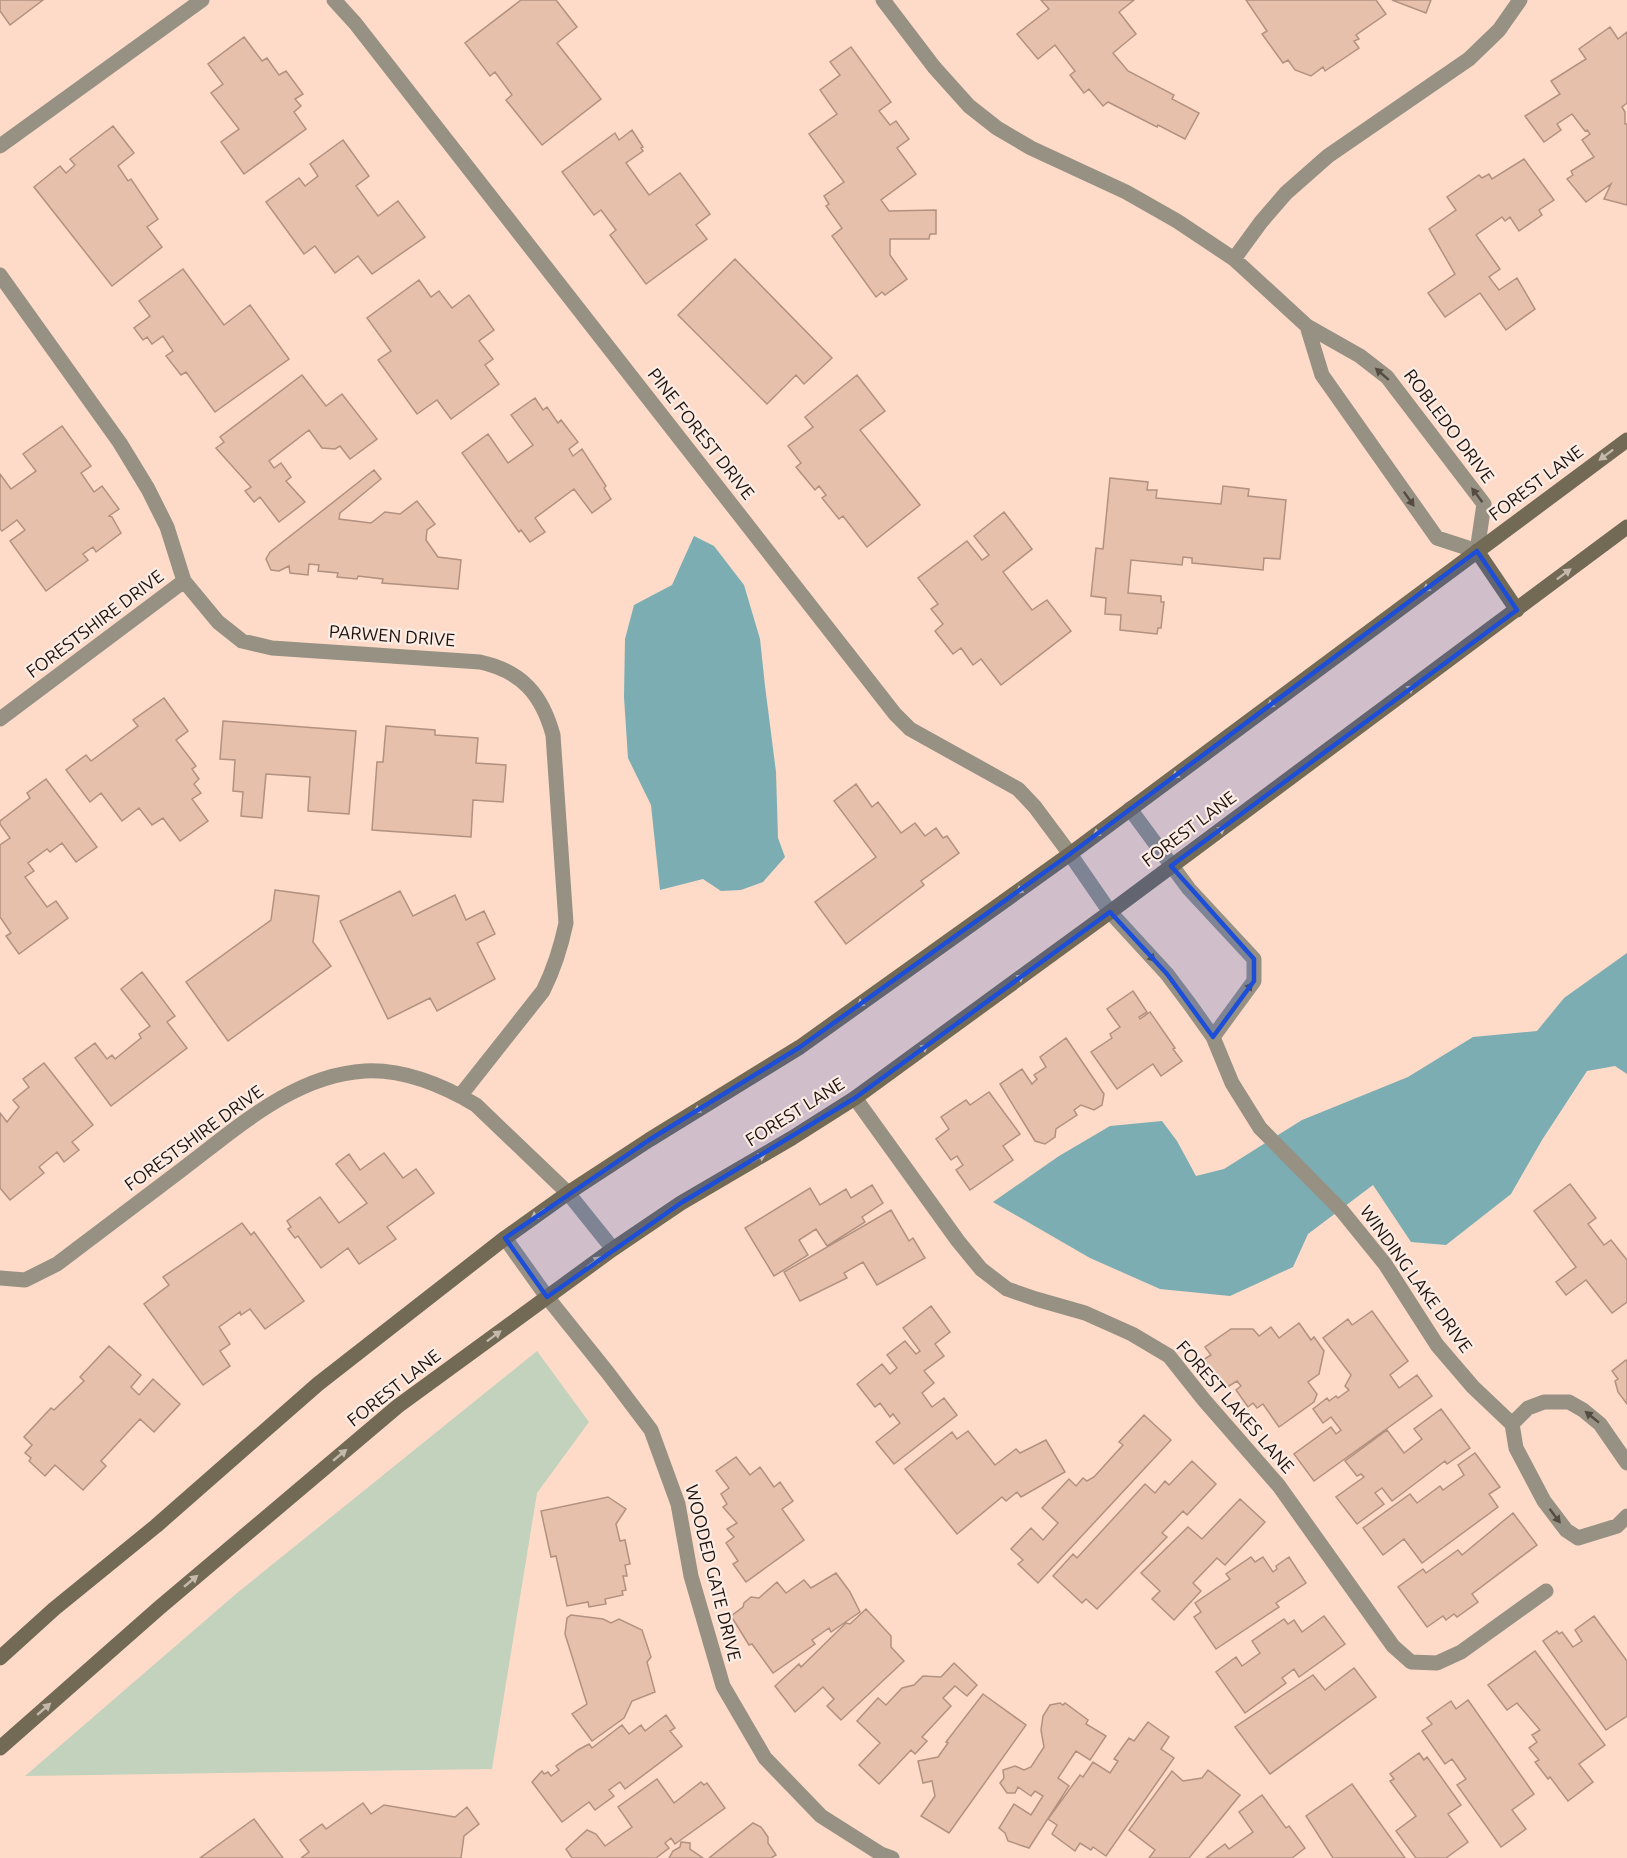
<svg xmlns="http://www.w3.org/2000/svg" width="1627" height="1858" viewBox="0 0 1627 1858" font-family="Ubuntu,sans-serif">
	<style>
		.green { fill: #c3d2bc }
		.water { fill: #7cadb2 }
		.building { fill: #e6c0ab; stroke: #b29180; stroke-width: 1.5 }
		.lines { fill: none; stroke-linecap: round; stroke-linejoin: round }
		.street { stroke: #979183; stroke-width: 15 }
		.secondary { stroke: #736a56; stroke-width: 15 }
		.oneway { fill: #544b41 }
		.oneway2 { fill: #c5b9ac }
		.marked { fill: #1d4ed8; fill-opacity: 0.2; stroke: #1d4ed8; stroke-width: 4.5; stroke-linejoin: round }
		.labels { text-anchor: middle; stroke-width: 4.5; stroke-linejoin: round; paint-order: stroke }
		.street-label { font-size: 18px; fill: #1d110b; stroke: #fbede5 }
	</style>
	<rect width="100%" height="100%" fill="#fddbc8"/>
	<path class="green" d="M537 1351 589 1422 537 1493 492 1769 25 1776 237 1593Z"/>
	<path class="water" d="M694 536 714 546 744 585 760 639 765 686 776 772 778 838 785 857 763 882 741 890 721 891 703 879 660 890 651 805 628 758 624 697 625 639 634 605 672 585Z
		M1627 953V1074L1615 1066 1587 1071 1542 1140 1511 1194 1446 1245 1411 1242 1373 1185 1308 1234 1293 1267 1230 1296 1160 1289 1090 1258 993 1202 1059 1156 1110 1126 1162 1121 1177 1141 1196 1176 1224 1169 1302 1120 1408 1077 1473 1037 1537 1031 1564 998Z"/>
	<path class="building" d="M0 0H43L10 25 0 11Z
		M521 0H556L577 27 557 43 601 99 542 145 506 100 512 95 495 72 490 76 465 43Z
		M1041 0H1134L1119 12 1136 34 1113 53 1128 71 1174 95 1172 99 1199 113 1185 139 1158 125 1157 127 1108 102 1103 106 1089 89 1084 93 1070 75 1075 71 1055 45 1038 59 1017 34 1049 9Z
		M1246 0H1376L1386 14 1356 35 1359 39 1354 41 1359 48 1325 71 1323 67 1311 76 1295 70 1288 60 1283 63 1262 34 1267 31Z
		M1392 0H1431L1426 13Z
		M1610 27 1618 39 1627 32V103L1622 107 1625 112V124H1627V205L1604 199 1611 184 1586 202 1567 179 1573 175 1571 171 1594 157 1582 140 1590 134 1587 130 1585 131 1572 114 1557 124 1561 130 1544 142 1525 116 1560 94 1551 81 1586 59 1579 49Z
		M244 37 262 61 267 58 279 75 286 71 303 94 295 99 301 106 294 112 306 129 244 174 221 142 239 129 211 93 223 84 208 64Z
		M851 47 891 102 879 111 890 125 896 121 909 139 897 148 916 174 881 200 889 211 936 210V234H930L929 239H890V255L907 279 885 295 882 292 876 297 832 236 842 228 826 206 829 204 824 196 844 182 809 134 837 114 820 90 840 75 830 62Z
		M113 126 134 153 118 166 128 181 131 179 158 219 147 227 162 247 112 286 34 187 60 166 66 173 75 165 70 159Z
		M632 130 643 147 641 148 643 151 626 163 649 195 680 173 710 214 696 225 707 239 646 284 610 235 616 230 601 210 594 215 562 172 615 133 619 140Z
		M343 140 369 176 356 186 378 216 398 201 425 237 372 274 358 256 335 273 315 246 304 254 266 202 299 178 305 186 318 176 310 164Z
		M1524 159 1554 200 1539 210 1542 215 1519 231 1510 217 1505 221 1502 217 1476 235 1500 269 1489 277 1499 290 1517 278 1535 309 1506 330 1480 293 1445 317 1428 293 1455 274 1429 229 1456 210 1447 197 1479 175 1482 178 1489 174 1492 179Z
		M735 259 832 358 804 384 796 375 767 404 678 315Z
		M183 269 224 325 250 305 289 359 215 412 186 372 181 375 166 356 173 351 163 336 152 344 147 337 143 340 134 328 150 316 139 301Z
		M419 280 431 297 439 291 452 308 469 295 494 330 479 341 493 359 485 365 499 384 451 419 437 400 417 414 378 360 391 351 367 318Z
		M302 375 326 406 342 394 377 439 350 459 340 446 335 449 322 448 309 430 269 461 274 468 281 463 291 477 286 481 305 502 279 522 260 497 254 502 245 491 251 487 216 448 224 442 220 437Z
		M857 375 885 411 860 430 920 505 867 547 843 516 839 519 822 498 826 495 819 486 815 490 796 467 801 463 788 446 813 427 805 417Z
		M535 398 543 410 547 407 558 423 561 420 578 442 569 449 573 456 582 449 606 486 604 488 611 499 592 513 574 489 535 518 545 532 530 542 521 530 519 532 462 453 488 434 508 463 533 445 511 415Z
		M62 426 91 466 81 473 94 492 102 486 119 509 109 516 112 517 121 533 96 552 93 547 83 554 88 560 46 591 10 541 25 530 17 520 2 531 0 529V474L11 489 36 471 23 454Z
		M374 470 381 479 340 513 339 519 371 523 385 512 400 514 417 501 435 524 427 530 426 540 438 557 461 560 458 589 382 583 383 579 358 576 357 579 337 577 338 573 318 571 319 565 309 564 308 575 290 573 289 566 279 571 271 570 266 559 270 552Z
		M1110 478 1148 482 1147 490H1157L1156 498 1221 504 1223 486 1249 489 1248 496 1286 500 1280 559 1264 558 1263 570 1192 563V558L1183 557 1182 565 1131 560 1128 593 1161 596V602H1164L1161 628H1158L1157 634 1120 630 1121 615 1105 614 1106 598 1091 596 1096 548 1103 549Z
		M1004 512 1032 549 1003 572 1032 610 1047 600 1071 631 1001 685 981 659 973 665 961 648 953 654 935 631 943 624 931 609 938 604 918 578 967 541 982 560 989 555 974 536Z
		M164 698 188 731 176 740 196 766 192 769 199 779 194 784 201 793 192 799 208 821 180 841 163 818 152 825 139 808 122 821 101 793 90 802 66 770 86 755 91 761 138 726 133 720Z
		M223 721 356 731 349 814 308 811 310 777 266 774 262 818 241 816 243 792 233 791 235 760 220 759Z
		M386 726 435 730V735L478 738 476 763 506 765 503 802 473 800 471 837 372 830 377 762H383Z
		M46 779 97 847 76 862 62 843 50 852 47 849 28 863 34 871 25 877 47 907 56 901 68 918 19 954 6 936 11 933 0 917V845L10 838 0 824V821L30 798 27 793Z
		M856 784 872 807 878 802 901 833 915 823 925 836 936 828 943 838 947 836 959 853 921 881 924 885 846 944 815 902 876 857 834 801Z
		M275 890 319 896 313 942 331 966 228 1041 186 982 271 920Z
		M400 891 413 916 455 895 466 920 484 911 495 934 477 943 495 979 437 1011 430 998 388 1019 340 921Z
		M142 972 175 1016 167 1022 187 1048 111 1106 75 1058 95 1043 107 1059 112 1055 115 1059 141 1038 139 1034 150 1026 121 989Z
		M1133 991 1147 1012 1139 1017 1140 1019 1150 1012 1175 1048 1173 1049 1182 1061 1161 1076 1153 1064 1117 1089 1091 1052 1112 1038 1110 1034 1120 1027 1107 1009Z
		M1066 1038 1104 1094 1102 1105 1094 1110 1081 1105 1074 1110 1077 1115 1056 1129 1055 1137 1045 1144 1035 1141 1000 1084 1022 1069 1032 1084 1037 1079 1034 1075 1046 1067 1040 1057Z
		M44 1063 93 1125 72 1142 79 1150 64 1162 57 1152 39 1167 44 1173 10 1200 0 1188V1113L7 1122 19 1107 13 1100 29 1087 23 1079Z
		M989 1092 1020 1134 1003 1146 1013 1160 970 1190 956 1170 963 1165 957 1156 951 1160 936 1139 949 1129 941 1117 966 1100 970 1105Z
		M384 1153 403 1178 416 1169 434 1193 387 1227 396 1239 359 1264 348 1248 321 1268 298 1236 295 1238 288 1229 291 1227 287 1221 320 1197 339 1223 367 1203 336 1164 349 1154 360 1170Z
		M1570 1184 1596 1218 1588 1224 1604 1245 1611 1240 1627 1260V1302L1612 1313 1586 1280 1566 1295 1556 1282 1576 1267 1534 1211Z
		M872 1185 883 1203 862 1217 865 1222 827 1246 816 1229 799 1240 808 1255 774 1276 745 1228 810 1188 820 1205 846 1189 851 1198Z
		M891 1210 909 1241 913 1238 925 1258 877 1285 863 1262 844 1273 847 1278 800 1301 784 1272Z
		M242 1223 251 1235 254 1232 304 1301 265 1329 250 1309 241 1315 240 1312 219 1327 230 1344 220 1351 230 1366 203 1385 144 1304 169 1285 163 1277Z
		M931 1306 950 1332 935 1344 944 1356 924 1371 934 1383 922 1393 932 1407 944 1398 957 1415 894 1464 876 1442 900 1423 893 1414 890 1417 880 1403 875 1407 857 1384 882 1364 890 1374 897 1368 887 1355 905 1341 916 1354 920 1351 903 1328Z
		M1372 1311 1408 1361 1390 1375 1399 1388 1417 1375 1432 1396 1314 1481 1294 1454 1331 1427 1336 1434 1341 1430 1331 1417 1323 1423 1313 1409 1327 1398 1329 1401 1336 1396 1338 1398 1349 1390 1345 1386 1351 1375 1323 1338 1348 1319 1352 1325Z
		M1299 1323 1311 1340 1314 1337 1324 1351 1319 1374 1308 1382 1317 1394 1314 1402 1279 1427 1263 1404 1257 1408 1253 1403 1248 1407 1236 1390 1241 1386 1237 1381 1224 1389 1203 1360 1211 1355 1205 1347 1231 1329H1253L1259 1336 1271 1327 1279 1338Z
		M109 1346 141 1375 131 1387 139 1395 153 1379 180 1404 154 1432 140 1419 101 1461 106 1466 83 1490 55 1465 45 1476 29 1461 31 1458 25 1453 32 1445 24 1437 51 1408 54 1410 84 1381 80 1377Z
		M1626 1360 1627 1361V1404L1618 1392 1615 1381 1618 1379 1612 1371Z
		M1441 1409 1470 1448 1447 1464 1445 1461 1392 1501 1382 1488 1375 1493 1384 1504 1357 1524 1336 1497 1364 1477 1361 1474 1357 1476 1345 1461 1387 1430 1404 1453 1422 1439 1414 1429Z
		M1144 1415 1171 1440 1038 1583 1018 1564 1023 1560 1011 1549 1031 1528 1043 1540 1058 1523 1042 1508 1069 1479 1076 1486 1083 1478 1087 1481 1094 1477 1123 1445 1119 1442Z
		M968 1431 995 1465 1016 1449 1020 1453 1046 1440 1065 1472 1021 1497 1017 1492 1006 1501 1002 1497 957 1534 905 1469 952 1432 957 1439Z
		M1475 1453 1500 1487 1489 1494 1498 1507 1422 1563 1404 1539 1383 1555 1363 1528 1410 1494 1417 1503 1440 1486 1443 1490 1464 1475 1458 1465Z
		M736 1457 750 1475 760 1467 774 1487 780 1482 793 1501 782 1509 804 1540 746 1582 733 1564 738 1561 726 1543 734 1537 727 1529 737 1523 723 1507 727 1504 721 1494 729 1488 716 1471Z
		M1192 1461 1216 1484 1187 1515 1183 1511 1162 1533 1167 1537 1097 1609 1086 1599 1082 1603 1053 1576 1073 1554 1077 1558 1145 1484 1155 1493 1165 1481 1169 1485Z
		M608 1497 626 1509 616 1524 620 1541 625 1540 630 1564 625 1565 627 1576H623L626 1590 622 1591 623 1595 605 1599 606 1604 589 1607 588 1602 567 1606 556 1556 551 1557 541 1511Z
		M1240 1499 1265 1522 1225 1565 1217 1558 1193 1583 1201 1591 1174 1620 1152 1599 1160 1591 1141 1573 1188 1527 1202 1539Z
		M1513 1513 1537 1545 1472 1594 1478 1602 1457 1617 1454 1614 1446 1620 1443 1616 1427 1627 1398 1587 1423 1569 1426 1573 1458 1550 1462 1555Z
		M1251 1557 1255 1562 1263 1557 1273 1572 1277 1569 1276 1566 1289 1557 1306 1583 1276 1603 1279 1607 1216 1649 1194 1617 1201 1612 1195 1603 1230 1579 1226 1574Z
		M836 1573 850 1592 860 1612 831 1632 829 1628 812 1640 815 1644 773 1673 752 1644 749 1645 731 1616 743 1607 744 1603 751 1597 759 1598 777 1582 786 1593 804 1580 811 1588Z
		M866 1609 891 1636V1647L904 1661 841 1720 827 1706 834 1699 823 1687 795 1712 775 1686 799 1664 801 1667 846 1623 850 1624Z
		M571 1615 603 1619 611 1623 619 1619 642 1630 651 1657 647 1662 655 1692 632 1701 624 1718 592 1741 572 1714 587 1704 565 1634 567 1618Z
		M1324 1616 1345 1644 1299 1677 1294 1669 1282 1678 1286 1683 1245 1713 1216 1672 1236 1657 1242 1666 1260 1653 1252 1641 1284 1619 1288 1624 1294 1620 1302 1632Z
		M1594 1616 1627 1661V1716L1606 1730 1543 1641 1557 1631 1559 1634 1562 1632 1573 1647 1582 1641 1575 1630Z
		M1535 1651 1605 1745 1579 1764 1593 1782 1568 1801 1550 1777 1548 1779 1535 1762 1539 1760 1529 1748 1537 1742 1532 1735 1540 1730 1517 1703 1507 1710 1488 1685Z
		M954 1663 977 1685 967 1696 955 1686 943 1698 951 1706 922 1737 927 1741 915 1754 911 1750 879 1784 859 1765 880 1743 857 1721 878 1698 886 1705 902 1688 914 1685 923 1676 941 1677Z
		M1354 1668 1376 1697 1270 1774 1235 1727 1313 1675 1325 1690Z
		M983 1694 1026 1725 949 1833 921 1816 935 1796 932 1781 923 1783 918 1761 938 1757 948 1743 946 1742Z
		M1468 1700 1534 1794 1512 1810 1526 1829 1501 1847 1457 1785 1466 1779 1452 1759 1445 1764 1422 1731 1432 1724 1427 1718 1451 1701 1456 1709Z
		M1060 1703 1063 1705 1065 1703 1088 1720 1086 1724 1106 1736 1090 1760 1076 1751 1058 1778 1069 1786 1029 1848 1008 1841 1005 1833 999 1828 1014 1804 1031 1815 1043 1796 1035 1791 1031 1796 1018 1787 1015 1793H1007L1000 1783 1004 1778 1003 1770 1015 1766 1024 1770 1031 1767 1044 1747 1041 1730 1043 1716 1050 1705Z
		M666 1715 675 1728 670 1731 682 1746 625 1789 620 1782 609 1790 614 1796 595 1810 589 1802 562 1822 532 1782 542 1771 544 1774 548 1772 551 1776 559 1770 556 1766 578 1750 589 1744 592 1748 622 1725 629 1734 641 1725 645 1731Z
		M1148 1722 1169 1737 1161 1749 1174 1758 1106 1856 1093 1847 1091 1850 1080 1843 1075 1851 1052 1834 1057 1825 1048 1819 1080 1775 1083 1777 1093 1762 1110 1773 1118 1761 1114 1759 1129 1738 1134 1741Z
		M1419 1753 1424 1760 1427 1757 1461 1805 1448 1814 1468 1842 1446 1858H1416L1396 1831 1416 1816 1390 1781 1394 1779 1390 1774Z
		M1208 1770 1240 1795 1189 1858H1149L1155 1850 1129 1830 1172 1771 1183 1781 1202 1778Z
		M657 1779 674 1803 701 1782 704 1785 707 1783 725 1808 675 1844 671 1838 665 1843 669 1848 656 1858H572L566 1849 587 1830 596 1834 605 1846 632 1827 618 1807Z
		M1352 1784 1405 1858H1333L1306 1816Z
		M1262 1795 1286 1828 1289 1826 1305 1848 1292 1858H1206L1225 1844 1229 1849 1253 1832 1239 1812Z
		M363 1803 371 1814 384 1805 455 1817 467 1807 479 1824 464 1836 461 1858H301L309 1852 300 1840 322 1824 326 1829Z
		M254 1819 283 1858H200Z
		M753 1823 761 1827 768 1837V1843L776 1855 771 1858H709Z
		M681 1842 690 1843V1849L703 1858H669L673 1851 680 1847Z"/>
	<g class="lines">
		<path class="street" d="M334 0 355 23 895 714 910 729 1018 789 1035 807 1070 854 1110 912 1167 974 1191 1006 1213 1037 1232 1083 1260 1128 1342 1211 1385 1264 1437 1345 1473 1387 1512 1424
			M883 0 934 67 969 106 997 128 1031 148 1126 192 1177 221 1234 259 1307 326 1360 356 1387 377 1484 504 1477 551 1437 538 1322 375 1307 326
			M0 146 202 0
			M1234 259 1261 222 1286 193 1328 156 1469 59 1499 30 1520 0
			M0 275 120 443 148 489 167 527 184 581 218 622 242 641 272 648 480 662C522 671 542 695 553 735L566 923C561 947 554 969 543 991L460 1096
			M0 719 184 581
			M1130 809 1189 889 1254 959V981L1213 1037
			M855 1098 958 1241 981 1269 1007 1289 1036 1299 1085 1313 1132 1334 1169 1356 1204 1400 1279 1486 1393 1646 1411 1662 1437 1663 1461 1652 1546 1591
			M505 1238 547 1297 608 1373 651 1430 678 1504 691 1576 723 1686 765 1758 821 1816 881 1854 892 1858
			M0 1278 25 1280 57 1264C98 1233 139 1202 180 1171 235 1130 293 1075 365 1071 404 1069 444 1086 476 1105L568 1193 613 1249
			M1627 1463 1600 1424 1583 1410 1569 1402H1544L1528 1408 1512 1424 1516 1448 1544 1501 1566 1530 1578 1538 1617 1526 1627 1516"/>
		<path class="secondary" d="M1477 551 1517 610
			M0 1658 54 1609 156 1526 318 1384 505 1238 568 1193 649 1140 800 1047 1070 854 1627 440
			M0 1748 159 1608 398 1406 613 1249 681 1203 792 1138 855 1098 1110 912 1627 527"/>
	</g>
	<defs><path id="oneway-solid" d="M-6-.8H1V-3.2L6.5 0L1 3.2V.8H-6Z" transform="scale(1.5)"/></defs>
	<g class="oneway">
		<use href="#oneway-solid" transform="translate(1382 374) rotate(-139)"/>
		<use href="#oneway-solid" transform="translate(1477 495) rotate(-127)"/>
		<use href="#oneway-solid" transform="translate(1409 499) rotate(55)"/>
		<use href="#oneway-solid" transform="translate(1149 955) rotate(47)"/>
		<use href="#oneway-solid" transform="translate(1247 990) rotate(-52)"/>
		<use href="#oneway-solid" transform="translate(1592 1417) rotate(-141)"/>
		<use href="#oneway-solid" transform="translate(1555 1516) rotate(53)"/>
	</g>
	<g class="oneway2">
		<use href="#oneway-solid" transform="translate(1606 455) rotate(143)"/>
		<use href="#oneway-solid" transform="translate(1564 574) rotate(-37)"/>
		<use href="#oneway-solid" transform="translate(1430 586) rotate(143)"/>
		<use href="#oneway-solid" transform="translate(1407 691) rotate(-37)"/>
		<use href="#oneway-solid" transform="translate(1274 702) rotate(143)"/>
		<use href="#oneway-solid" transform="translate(1179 773) rotate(143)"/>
		<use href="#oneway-solid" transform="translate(1100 831) rotate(143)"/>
		<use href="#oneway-solid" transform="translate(1218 832) rotate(-37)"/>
		<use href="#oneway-solid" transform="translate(1023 888) rotate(144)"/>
		<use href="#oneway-solid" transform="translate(1017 980) rotate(-36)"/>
		<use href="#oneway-solid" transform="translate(864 1001) rotate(144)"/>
		<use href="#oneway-solid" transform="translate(921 1050) rotate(-36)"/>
		<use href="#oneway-solid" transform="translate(701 1108) rotate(148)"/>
		<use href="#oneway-solid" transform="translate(758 1158) rotate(-30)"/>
		<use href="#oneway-solid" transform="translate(538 1214) rotate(144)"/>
		<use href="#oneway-solid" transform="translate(594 1262) rotate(-36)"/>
		<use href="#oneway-solid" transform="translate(494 1336) rotate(-37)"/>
		<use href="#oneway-solid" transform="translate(340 1455) rotate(-40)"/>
		<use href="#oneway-solid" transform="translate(191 1581) rotate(-40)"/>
		<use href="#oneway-solid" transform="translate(44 1709) rotate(-41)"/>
	</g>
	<path class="marked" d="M1477 551 1517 610 1171 866 1254 959V981L1213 1037 1167 974 1110 912 855 1098 681 1203 547 1297 505 1238 649 1140 800 1047 1070 854Z"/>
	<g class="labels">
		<g class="street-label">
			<text transform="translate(1449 426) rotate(53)" y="6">ROBLEDO DRIVE</text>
			<text transform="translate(701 434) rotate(52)" y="6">PINE FOREST DRIVE</text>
			<text transform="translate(1536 483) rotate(-37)" y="6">FOREST LANE</text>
			<text transform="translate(95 624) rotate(-37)" y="6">FORESTSHIRE DRIVE</text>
			<text transform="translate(392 636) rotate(4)" y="6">PARWEN DRIVE</text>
			<text transform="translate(1189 829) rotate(-37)" y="6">FOREST LANE</text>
			<text transform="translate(795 1112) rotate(-32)" y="6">FOREST LANE</text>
			<text transform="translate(194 1138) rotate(-36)" y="6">FORESTSHIRE DRIVE</text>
			<text transform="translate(1416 1279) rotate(54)" y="6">WINDING LAKE DRIVE</text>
			<text transform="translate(394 1388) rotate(-38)" y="6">FOREST LANE</text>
			<text transform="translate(1235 1407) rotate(49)" y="6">FOREST LAKES LANE</text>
			<text transform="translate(713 1573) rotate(76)" y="6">WOODED GATE DRIVE</text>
		</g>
	</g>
</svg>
